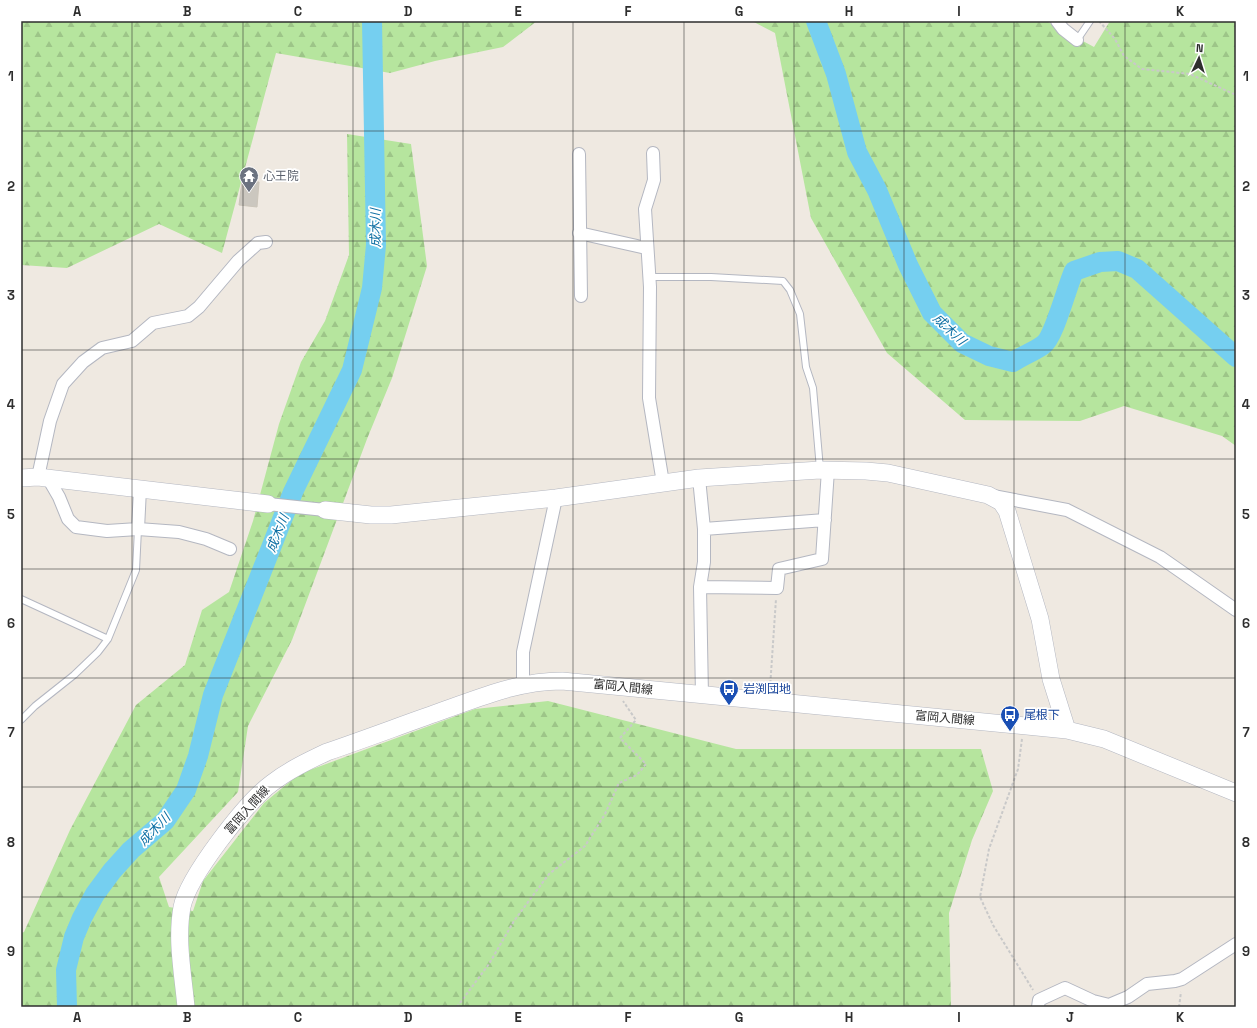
<svg xmlns="http://www.w3.org/2000/svg" width="1257" height="1028" viewBox="0 0 1257 1028" font-family="'Space Grotesk','Noto Sans JP',sans-serif">
	<style>
		.forest { fill: url(#forest-firs) }
		.lines { fill: none; stroke-linecap: round; stroke-linejoin: round }
		.river { stroke: #75cff0; stroke-width: 20 }
		.building { fill: #cbc7bf; stroke: #cbc5ba }
		.lane-casing { stroke: #b4b7c1; stroke-width: 8 }
		.street-casing { stroke: #b4b7c1; stroke-width: 14 }
		.secondary-casing { stroke: #b4b7c1; stroke-width: 18 }
		.path { stroke: #c9c9c9; stroke-width: 2; stroke-dasharray: 3 2; stroke-linecap: butt }
		.lane { stroke: #fff; stroke-width: 6 }
		.street { stroke: #fff; stroke-width: 12 }
		.secondary { stroke: #fff; stroke-width: 17 }
		.grid { fill: none; stroke: #2e2e2e; stroke-width: 1; stroke-opacity: 0.55 }
		.labels { text-anchor: middle; stroke-width: 3.5; stroke-linejoin: round; paint-order: stroke }
		.worship-label { font-size: 12px; fill: #5b616d; stroke: #fff; text-anchor: start }
		.street-label { font-size: 12px; fill: #2e2e2e; stroke: #fff }
		.transit-label { font-size: 12px; fill: #164399; stroke: #fff; text-anchor: start }
		.water-label { font-size: 13px; font-style: italic; fill: #0d6fa3; stroke: #fff }
		.neatline { fill: none; stroke: #2e2e2e; stroke-width: 1.5 }
		.grid-label { font-size: 13px; text-anchor: middle; font-weight: bold; fill: #2e2e2e }
	</style>
	<defs>
		<pattern id="forest-firs" width="22" height="20" patternUnits="userSpaceOnUse"><rect width="22" height="20" fill="#b6e59e"/><path d="M5 1l3.5 6h-7zM16 11l3.5 6h-7z" fill="#9dc588"/></pattern>
	</defs>
	<rect width="100%" height="100%" fill="#efe9e1"/>
	<path class="forest" d="M21 21H537L503 47 435 61 390 73 276 53 222 253 159 224 67 268 21 265Z
		M752 21H1046L1094 47 1110 21H1236V446L1222 436 1124 406 1080 421 965 420 887 353 811 218 775 33Z
		M347 134 411 144 427 266 392 378 367 439 292 640 248 726 238 792 159 877 169 907 193 911 203 881 264 803 299 774 475 709 548 701 736 749H981L993 791 972 840 949 913 951 1007H21V933L24 932 70 830 136 705 185 665 202 610 229 592 253 521 279 424 301 362 325 321 349 255Z"/>
	<g class="lines">
		<path class="river" d="M816 21 836 74 857 152 877 190 908 265 932 313 962 343 989 356 1013 362C1022 356 1035 351 1043 345 1054 338 1067 286 1074 271L1100 262 1118 261 1137 269 1236 357
			M67 1007 66 970 74 937 82 918 95 894 112 871 131 850 165 821 186 790 198 756 213 695 293 492 352 370 372 288 376 245 372 21"/>
	</g>
	<path class="building" d="M242 181 259 182 257 207 239 205Z"/>
	<g class="lines">
		<defs>
			<path id="lane" d="M1077 40 1090 21
				M649 277H711L783 281 790 290 800 314 806 367 813 388 820 469
				M21 599 108 639
				M21 720 35 706 74 675 98 652 108 639 136 570 138 529"/>
			<path id="street" d="M1057 21 1063 29 1077 40
				M653 153 654 180 645 209 650 287 649 398 663 483
				M579 154 581 296
				M579 233 646 248
				M38 477 50 421 63 384 83 362 102 348 132 341 153 323 188 316 199 307 238 261 258 243 266 242
				M48 478 59 497 68 519 76 527 107 531 138 529 179 532 206 539 230 549
				M699 478 704 529V562L700 587 702 696
				M993 496 1067 510 1160 557 1236 610
				M268 504 325 510
				M138 529 140 489
				M704 529 825 520
				M700 587 777 588 779 569 822 559 828 470
				M523 684V652L556 498
				M1038 1007 1039 1000 1065 988 1093 1001 1109 1005 1128 997 1147 984 1175 981 1182 979 1236 944"/>
			<path id="secondary" d="M21 478 38 477 268 504
				M325 510 371 515H391L556 498 699 478 820 470 866 471 888 473 988 495 1001 502 1007 511 1040 619 1051 679 1067 730
				M186 1007C183 974 176 940 182 907 188 877 246 802 272 783 289 770 308 761 327 752 365 739 402 725 439 712 479 698 518 681 562 681L1067 730 1104 739 1236 793"/>
		</defs>
		<use href="#lane" class="lane-casing"/>
		<use href="#street" class="street-casing"/>
		<use href="#secondary" class="secondary-casing"/>
		<path class="path" d="M1099 21 1115 39 1124 56 1142 69 1190 74 1236 95
			M770 688 776 599
			M1022 739 1018 769 989 849 980 897 993 925 1033 990
			M457 1007 489 964 514 921 549 874 585 846 605 814 619 783 637 775 646 764 620 738 636 720 623 701
			M1179 1007 1181 992"/>
		<use href="#lane" class="lane"/>
		<use href="#street" class="street"/>
		<use href="#secondary" class="secondary"/>
	</g>
	<path class="grid" d="M132 21V1007M243 21V1007M353 21V1007M463 21V1007M573 21V1007M684 21V1007M794 21V1007M904 21V1007M1014 21V1007M1125 21V1007M21 131H1236M21 241H1236M21 350H1236M21 459H1236M21 569H1236M21 678H1236M21 787H1236M21 897H1236"/>
	<defs>
		<symbol id="temple-pin" viewBox="-11 -11 22 30"><path d="M0 17L-7.5 6A9.5 9.5 0 1 1 7.5 6Z" fill="#6b7280" stroke="#fff"/><path d="M0-6L5-2H3V0L6.5 2.5H4V6H1.5V3h-3V6H-4V2.5H-6.5L-3 0V-2H-5Z" fill="#fff"/></symbol>
		<symbol id="bus-pin" viewBox="-11 -11 22 30"><path d="M0 17L-7.5 6A9.5 9.5 0 1 1 7.5 6Z" fill="#1a4fb4" stroke="#fff"/><path d="M-5-6H5V4H4V6H2V4H-2V6H-4V4H-5ZM-3.5-4V0h7V-4ZM-3.5 1.2v1.5H-2V1.2ZM2 1.2v1.5H3.5V1.2Z" fill="#fff"/></symbol>
	</defs>
	<g fill-rule="evenodd">
		<use href="#temple-pin" x="238" y="165" width="22" height="30"/>
		<use href="#bus-pin" x="718" y="678" width="22" height="30"/>
		<use href="#bus-pin" x="999" y="704" width="22" height="30"/>
	</g>
	<g class="labels">
		<g class="worship-label">
			<text x="263" y="180">心王院</text>
		</g>
		<g class="street-label">
			<text transform="translate(623 687) rotate(6)" y="4">富岡入間線</text>
			<text transform="translate(945 718) rotate(5)" y="4">富岡入間線</text>
			<text transform="translate(247 810) rotate(-48)" y="4">富岡入間線</text>
		</g>
		<g class="transit-label">
			<text x="743" y="693">岩渕団地</text>
			<text x="1024" y="719">尾根下</text>
		</g>
		<g class="water-label">
			<text transform="translate(375 228) rotate(-90)" y="5">成木川</text>
			<text transform="translate(950 329) rotate(43)" y="5">成木川</text>
			<text transform="translate(277 533) rotate(-68)" y="5">成木川</text>
			<text transform="translate(154 829) rotate(-46)" y="5">成木川</text>
		</g>
	</g>
	<rect width="1257" height="1028" fill="none" stroke="#ffffff" stroke-width="44"/>
	<g transform="translate(1199 58) rotate(4)" stroke="#ffffff" stroke-width="3" paint-order="stroke">
	<path d="M0-3L7 15L0 10L-7 15Z" fill="#2e2e2e"/>
	<text y="-6" font-size="11" font-weight="bold" text-anchor="middle" fill="#2e2e2e">N</text>
	</g>
	<rect x="22" y="22" width="1213" height="984" class="neatline"/>
	<g class="grid-label">
		<text x="77" y="16">A</text>
		<text x="187" y="16">B</text>
		<text x="298" y="16">C</text>
		<text x="408" y="16">D</text>
		<text x="518" y="16">E</text>
		<text x="628" y="16">F</text>
		<text x="739" y="16">G</text>
		<text x="849" y="16">H</text>
		<text x="959" y="16">I</text>
		<text x="1070" y="16">J</text>
		<text x="1180" y="16">K</text>
		<text x="11" y="81">1</text>
		<text x="1246" y="81">1</text>
		<text x="11" y="191">2</text>
		<text x="1246" y="191">2</text>
		<text x="11" y="300">3</text>
		<text x="1246" y="300">3</text>
		<text x="11" y="409">4</text>
		<text x="1246" y="409">4</text>
		<text x="11" y="519">5</text>
		<text x="1246" y="519">5</text>
		<text x="11" y="628">6</text>
		<text x="1246" y="628">6</text>
		<text x="11" y="737">7</text>
		<text x="1246" y="737">7</text>
		<text x="11" y="847">8</text>
		<text x="1246" y="847">8</text>
		<text x="11" y="956">9</text>
		<text x="1246" y="956">9</text>
		<text x="77" y="1022">A</text>
		<text x="187" y="1022">B</text>
		<text x="298" y="1022">C</text>
		<text x="408" y="1022">D</text>
		<text x="518" y="1022">E</text>
		<text x="628" y="1022">F</text>
		<text x="739" y="1022">G</text>
		<text x="849" y="1022">H</text>
		<text x="959" y="1022">I</text>
		<text x="1070" y="1022">J</text>
		<text x="1180" y="1022">K</text>
	</g>
</svg>
